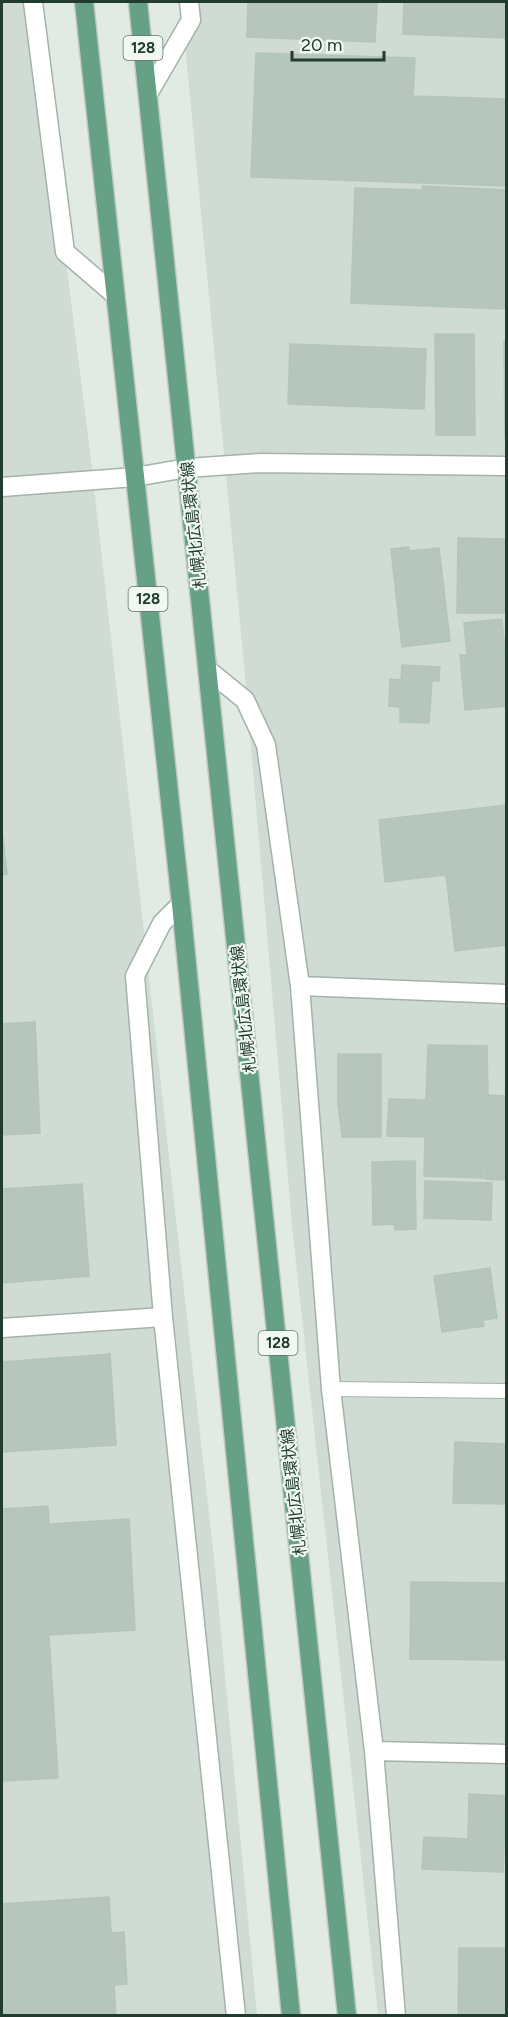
<svg xmlns="http://www.w3.org/2000/svg" width="508" height="2017" viewBox="0 0 508 2017" font-family="Figtree,'Noto Sans JP',sans-serif">
	<style>
		.built { fill: #cfdbd3 }
		.building { fill: #b6c6bd; stroke: #b3c5ba; stroke-width: 1.5 }
		.lines { fill: none; stroke-linecap: round; stroke-linejoin: round }
		.service-casing { stroke: #a4b3aa; stroke-width: 16 }
		.minor-casing { stroke: #a4b3aa; stroke-width: 21 }
		.primary-casing { stroke: #c1c8c5; stroke-width: 21 }
		.service { stroke: #fff; stroke-width: 14 }
		.minor { stroke: #fff; stroke-width: 18 }
		.primary { stroke: #66a085; stroke-width: 18 }
		.labels { text-anchor: middle; stroke-width: 4.5; stroke-linejoin: round; paint-order: stroke }
		.shield { fill: #f1f8f3; stroke: #5f746a; stroke-width: 1.5 }
		.shield-label { font-size: 15px; font-weight: bold; fill: #213c2f }
		.street-label { font-size: 16px; fill: #213c2f; stroke: #f1f8f3 }
	</style>
	<rect width="100%" height="100%" fill="#e1ebe4"/>
	<path class="built" d="M2 2H33L90 451 214 1558 257 2015 2 2016Z
		M181 2H506V2015H378L292 1226 244 665Z"/>
	<path class="building" d="M248 2H377L375 42 247 37Z
		M404 2H506V38L403 34Z
		M256 53 415 58 413 96 506 99V186L251 177Z
		M422 186 506 190V309L351 303 355 188 422 190Z
		M435 334H474L475 435H436Z
		M504 341H506V438H505Z
		M290 344 426 349 424 409 288 404Z
		M458 538 506 539V613H457Z
		M409 547V551L439 548 450 641 402 647 391 549Z
		M502 619 506 664V706L465 710 460 655H467L464 623Z
		M402 665 440 667 439 681H432L429 723 400 722V707L389 706 390 679 401 680Z
		M506 805V945L455 951 446 875 385 882 379 820Z
		M2 829 7 874 2 875Z
		M35 1022 40 1133 2 1135V1024Z
		M428 1045 487 1046 488 1095 483 1178 424 1176 425 1137 387 1136 389 1099 426 1100Z
		M338 1054H381V1137H342L338 1104Z
		M488 1095 506 1096V1180L485 1179Z
		M415 1161 416 1229 395 1230 394 1224 373 1225 372 1162Z
		M425 1181 492 1183 491 1220 424 1218Z
		M82 1184 89 1276 2 1283V1189Z
		M490 1268 497 1318 483 1320 484 1326 442 1332 434 1276Z
		M110 1354 116 1445 2 1452V1362Z
		M455 1442 506 1444V1504L453 1503Z
		M48 1506 49 1524 129 1519 135 1630 49 1635 58 1778 2 1781V1509Z
		M411 1582 506 1583V1660L410 1659Z
		M469 1794 506 1796 503 1872 422 1869 424 1837 468 1839Z
		M109 1897 111 1933 124 1932 127 1984 114 1985 116 2016H2V1904Z
		M459 1948H506V2016H458Z"/>
	<g class="lines">
		<defs>
			<path id="service" d="M331 1389 506 1391"/>
			<path id="minor" d="M33 2 65 252 115 295
				M148 94 191 20 189 2
				M2 487 135 477 187 468 260 463 506 466
				M208 670 245 700 266 745 300 986 331 1389 374 1751 396 2016
				M181 904 162 923 135 976 163 1317 236 2016
				M300 986 506 994
				M2 1328 163 1317
				M374 1751 506 1754"/>
			<path id="primary" d="M84 2 181 904 291 2016
				M138 2 347 2016"/>
		</defs>
		<use href="#service" class="service-casing"/>
		<use href="#minor" class="minor-casing"/>
		<use href="#primary" class="primary-casing"/>
		<use href="#service" class="service"/>
		<use href="#minor" class="minor"/>
		<use href="#primary" class="primary"/>
	</g>
	<g class="labels">
		<g class="shield">
			<rect x="123.5" y="36" width="39" height="24" rx="4.5"/>
			<rect x="128.5" y="587" width="39" height="24" rx="4.5"/>
			<rect x="258.5" y="1331" width="39" height="24" rx="4.5"/>
		</g>
		<g class="shield-label">
			<text x="143" y="53">128</text>
			<text x="148" y="604">128</text>
			<text x="278" y="1348">128</text>
		</g>
		<g class="street-label">
			<text transform="translate(193 525) rotate(-96)" y="6">札幌北広島環状線</text>
			<text transform="translate(243 1009) rotate(-96)" y="6">札幌北広島環状線</text>
			<text transform="translate(293 1492) rotate(-96)" y="6">札幌北広島環状線</text>
		</g>
	</g>
	<rect width="508" height="2017" fill="none" stroke="#213c2f" stroke-width="6"/>
	<path d="M292 51v9h92v-9" fill="none" stroke="#213c2f" stroke-width="3"/>
	<text x="301" y="51" font-size="18" fill="#213c2f" stroke="#f1f8f3" stroke-width="4.5" paint-order="stroke">20 m</text>
</svg>
